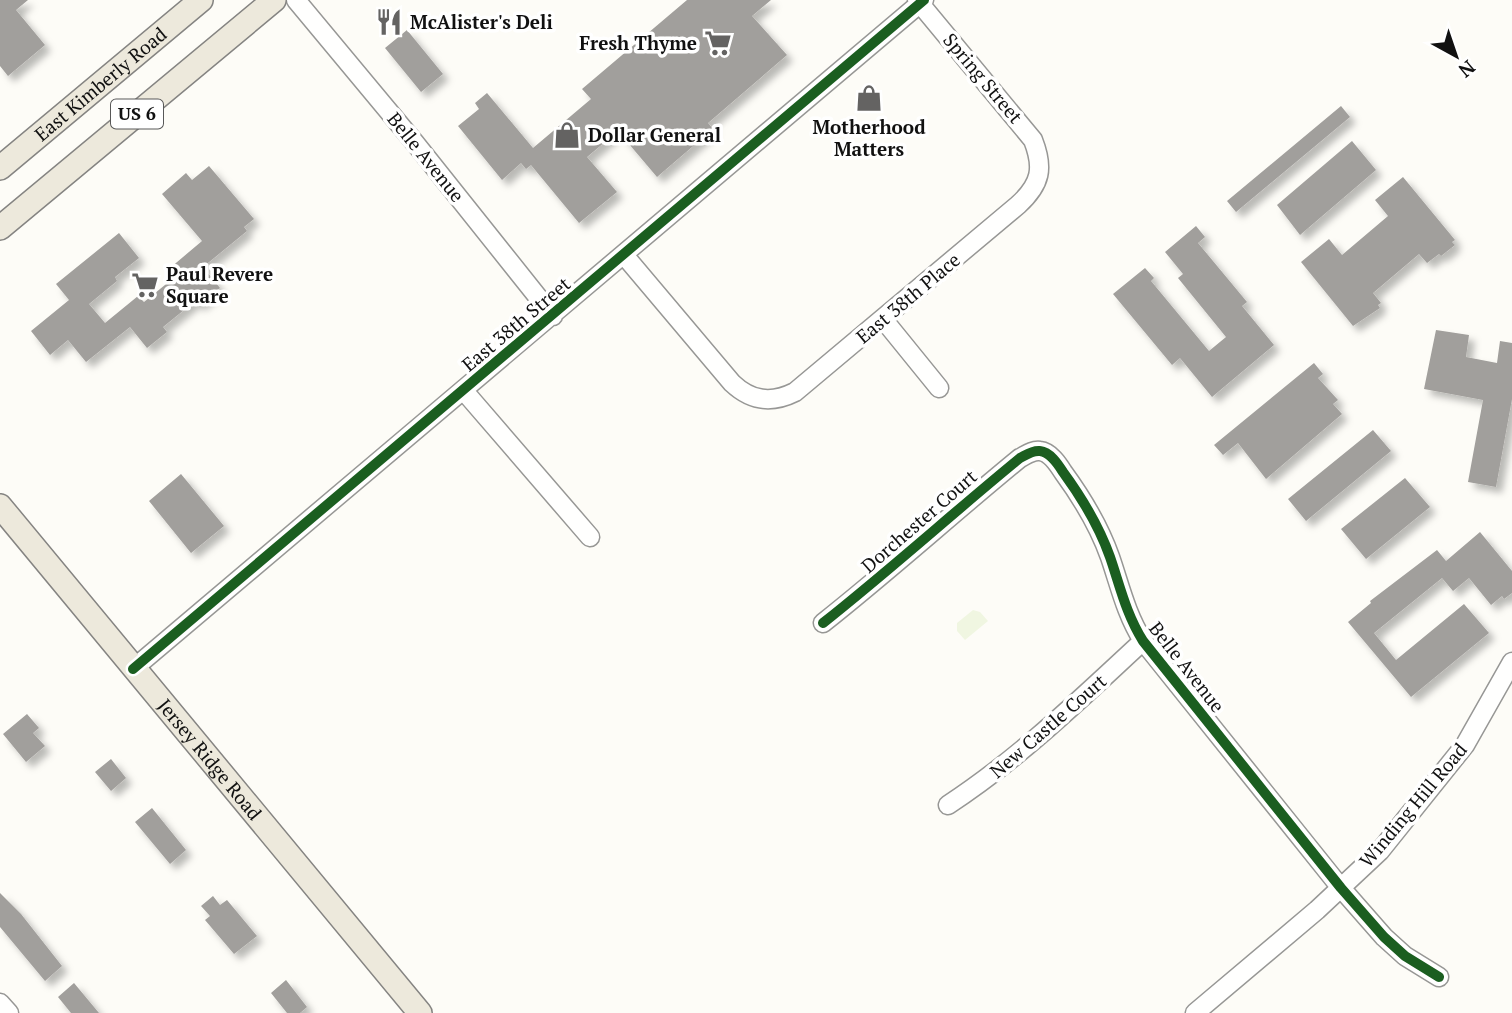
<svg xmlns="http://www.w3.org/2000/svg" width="1512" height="1013" viewBox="0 0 1512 1013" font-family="'PT Serif',serif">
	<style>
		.pitch { fill: #f0f6e1 }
		.building { fill: #a19f9c; filter: url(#shadow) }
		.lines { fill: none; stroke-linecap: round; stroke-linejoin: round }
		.minor-casing { stroke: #979795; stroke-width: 21 }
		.major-casing { stroke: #858482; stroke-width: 26 }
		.minor { stroke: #fffffe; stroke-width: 18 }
		.major { stroke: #ede9dc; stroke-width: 23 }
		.cycleway-casing { stroke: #fff; stroke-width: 15 }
		.cycleway { stroke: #1b5e20; stroke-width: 10 }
		.labels { text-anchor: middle; stroke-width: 7; stroke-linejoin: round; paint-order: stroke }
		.shield { fill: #fff; stroke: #585858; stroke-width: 2 }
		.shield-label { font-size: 18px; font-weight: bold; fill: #111 }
		.poi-label { font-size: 19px; font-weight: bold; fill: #111; stroke: #fff; text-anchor: start }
		.street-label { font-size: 19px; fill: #111; stroke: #fff }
	</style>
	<defs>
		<filter id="shadow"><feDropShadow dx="6" dy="6" stdDeviation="3.5" flood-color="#0004"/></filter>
	</defs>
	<rect width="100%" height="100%" fill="#fdfcf7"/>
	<path class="pitch" d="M973 610 980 612 988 621 965 640 957 631V623Z"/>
	<path class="building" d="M0 0H28L16 10 45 45 8 76 0 66Z
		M687 0H771L752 16 787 55 708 123 713 129 657 177 618 131 587 157 617 192 579 223 531 165 526 169 521 163 502 180 458 126 479 109 475 103 487 93 533 148 591 99 582 89Z
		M407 30 443 74 421 92 385 48Z
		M1341 106 1350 117 1236 212 1227 201Z
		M1352 141 1376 170 1300 235 1277 205Z
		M209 166 254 219 244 227 247 231 203 267 220 288 199 305 195 301 163 327 167 332 147 348 130 327 86 362 68 340 50 355 31 331 69 300 56 284 119 233 139 258 115 277 117 281 89 304 105 323 138 296 144 302 176 276 170 268 202 241 162 194 186 173 192 180Z
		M1403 177 1455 240 1452 242 1455 245 1441 256 1439 254 1427 263 1419 254 1373 293 1381 303 1378 305 1380 308 1353 326 1301 262 1329 239 1342 255 1388 216 1375 200Z
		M1196 226 1205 237 1198 243 1247 302 1242 306 1274 345 1212 397 1180 358 1172 365 1113 294 1145 268 1154 278 1151 281 1209 351 1226 337 1178 278 1183 274 1165 252Z
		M1436 330 1469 335 1466 357 1497 363 1500 341 1512 343V399L1496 487 1468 482 1483 400 1424 389Z
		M1314 363 1323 374 1318 378 1338 400 1333 404 1342 414 1266 479 1238 443 1223 455 1214 445Z
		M1373 430 1391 451 1306 521 1288 499Z
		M181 474 224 526 191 553 149 501Z
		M1405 478 1430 507 1366 559 1341 529Z
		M1480 532 1512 571V593L1504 599 1502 596 1491 605 1469 578 1453 591 1442 578 1374 633 1396 660 1464 604 1489 633 1411 697 1348 622 1371 603 1370 601 1437 550 1446 561Z
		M27 714 39 728 33 733 45 746 26 762 3 734Z
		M111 759 126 778 111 791 95 772Z
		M152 808 186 850 170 864 135 822Z
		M0 893 21 914 62 966 45 981 0 927Z
		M213 896 220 905 227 900 257 936 234 954 205 920 210 916 201 906Z
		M286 980 307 1007 300 1013H287L271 993Z
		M74 983 99 1013H71L58 997Z"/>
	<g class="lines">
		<defs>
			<path id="minor" d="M296 0 415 143 553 316
				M624 255 732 383C751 401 771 404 795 392L1018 205C1041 184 1044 168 1033 140L917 0
				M883 319 939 388
				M464 391 590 537
				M823 623C890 570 954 512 1020 458 1026 455 1032 450 1040 451 1050 452 1058 464 1063 472 1082 498 1099 526 1110 557 1120 586 1126 614 1143 641L1341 888 1384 937 1405 956 1439 977
				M133 669 924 0
				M948 805C1021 757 1079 700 1143 641
				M0 1003 9 1013
				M1195 1013 1317 910 1380 851 1465 745 1512 662"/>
			<g id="major">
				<path id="s1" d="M0 168 201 0"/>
				<path d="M0 228 274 0"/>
				<path id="s2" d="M0 506 420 1013"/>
			</g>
		</defs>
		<use href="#minor" class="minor-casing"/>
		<use href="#major" class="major-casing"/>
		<use href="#minor" class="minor"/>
		<use href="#major" class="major"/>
		<defs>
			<path id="cycleway" d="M823 623C890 570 954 512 1020 458 1026 455 1032 450 1040 451 1050 452 1058 464 1063 472 1082 498 1099 526 1110 557 1120 586 1126 614 1143 641L1341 888 1384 937 1405 956 1439 977
				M133 669 924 0"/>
		</defs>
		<use href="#cycleway" class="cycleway-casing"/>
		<use href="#cycleway" class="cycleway"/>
	</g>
	<defs>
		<symbol id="restaurant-bare" viewBox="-9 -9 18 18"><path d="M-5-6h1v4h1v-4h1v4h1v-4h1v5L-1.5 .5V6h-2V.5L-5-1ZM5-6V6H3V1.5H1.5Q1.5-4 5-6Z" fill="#646362" stroke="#fff" stroke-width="2.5" paint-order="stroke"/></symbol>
		<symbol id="supermarket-bare" viewBox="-9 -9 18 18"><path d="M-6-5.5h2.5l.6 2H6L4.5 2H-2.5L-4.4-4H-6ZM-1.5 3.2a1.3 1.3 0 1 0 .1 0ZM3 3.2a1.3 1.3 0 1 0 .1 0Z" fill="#646362" stroke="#fff" stroke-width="2.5" paint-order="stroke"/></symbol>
		<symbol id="shop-bare" viewBox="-9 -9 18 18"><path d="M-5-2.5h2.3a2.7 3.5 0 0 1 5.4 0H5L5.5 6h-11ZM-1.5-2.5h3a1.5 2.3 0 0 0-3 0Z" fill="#646362" stroke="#fff" stroke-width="2.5" paint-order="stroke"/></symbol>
	</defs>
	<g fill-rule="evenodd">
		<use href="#restaurant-bare" x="370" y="3" width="38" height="38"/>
		<use href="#supermarket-bare" x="699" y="24" width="38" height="38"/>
		<use href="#shop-bare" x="850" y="79" width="38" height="38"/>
		<use href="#shop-bare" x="548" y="116" width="38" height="38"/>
		<use href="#supermarket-bare" x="126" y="266" width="38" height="38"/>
	</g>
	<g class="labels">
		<rect class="shield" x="111" y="99.5" width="52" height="29" rx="5"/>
		<g class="shield-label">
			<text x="137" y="120">US 6</text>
		</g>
		<g class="poi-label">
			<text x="410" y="29">McAlister's Deli</text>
			<text x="697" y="50" text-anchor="end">Fresh Thyme</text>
			<text x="869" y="134" text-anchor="middle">Motherhood<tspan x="869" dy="22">Matters</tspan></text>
			<text x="588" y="142">Dollar General</text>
			<text x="166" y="281">Paul Revere<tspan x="166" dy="22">Square</tspan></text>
		</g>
		<g class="street-label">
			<text transform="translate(983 78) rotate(50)" y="7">Spring Street</text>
			<text dy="7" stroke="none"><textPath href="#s1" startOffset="131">East Kimberly Road</textPath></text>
			<text transform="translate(426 157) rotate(51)" y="7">Belle Avenue</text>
			<text transform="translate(908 298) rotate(-40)" y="7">East 38th Place</text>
			<text transform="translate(516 324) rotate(-40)" y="7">East 38th Street</text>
			<text transform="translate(919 521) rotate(-41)" y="7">Dorchester Court</text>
			<text transform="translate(1187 667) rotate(52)" y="7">Belle Avenue</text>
			<text transform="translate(1048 726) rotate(-41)" y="7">New Castle Court</text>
			<text dy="7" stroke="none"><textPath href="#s2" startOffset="329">Jersey Ridge Road</textPath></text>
			<text transform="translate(1413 805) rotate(-50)" y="7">Winding Hill Road</text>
		</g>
	</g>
	<g transform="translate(1456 56) rotate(140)" stroke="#ffffff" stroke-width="5" paint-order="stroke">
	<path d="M0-5L12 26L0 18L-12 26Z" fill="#111111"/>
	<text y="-10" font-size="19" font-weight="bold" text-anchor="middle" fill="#111111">N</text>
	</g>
</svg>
